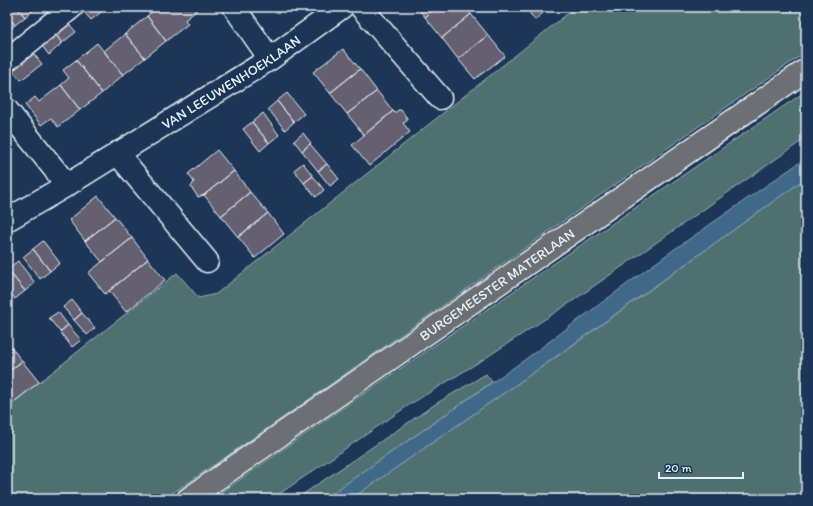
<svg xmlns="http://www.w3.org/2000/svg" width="813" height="506" viewBox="0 0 813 506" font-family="Itim,sans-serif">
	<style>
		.green { fill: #507070; stroke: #9cb0b4 }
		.water { fill: #416989; stroke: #849fb5 }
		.building { fill: #656171; stroke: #e8f1f8 }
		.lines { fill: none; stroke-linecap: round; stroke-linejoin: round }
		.minor-casing { stroke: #e8f1f8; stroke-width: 25 }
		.major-casing { stroke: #e8f1f8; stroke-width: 25 }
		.minor { stroke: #1d3557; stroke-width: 22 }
		.major { stroke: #6c6f75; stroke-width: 22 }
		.labels { text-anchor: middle; stroke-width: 4; stroke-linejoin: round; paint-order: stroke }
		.street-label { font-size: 14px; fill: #e8f1f8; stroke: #1d3557 }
	</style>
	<rect width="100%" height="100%" fill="#1d3557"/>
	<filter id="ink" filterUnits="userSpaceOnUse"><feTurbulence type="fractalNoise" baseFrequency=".025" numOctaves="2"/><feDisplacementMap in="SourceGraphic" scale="8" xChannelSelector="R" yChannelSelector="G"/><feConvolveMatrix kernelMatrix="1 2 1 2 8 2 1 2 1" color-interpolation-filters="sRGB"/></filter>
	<g filter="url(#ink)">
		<path class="green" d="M576 7H806V52L692 131 284 417 164 499H7V408L177 273 199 298 216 294Z
			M806 91V138L574 300 484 359 409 405 272 499H212L334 414Z
			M806 178V499H351L559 355Z
			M486 374 492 382 324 499H296L437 403Z"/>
		<path class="water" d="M806 158V178L547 363 351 499H324L523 361 669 253Z"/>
		<path class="building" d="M7 7H17L25 17 15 25 7 16Z
			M17 7H33L35 9 25 17Z
			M90 7H103L105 9 91 20 84 12Z
			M158 7H194L197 10 185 20 188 24 166 41 147 16Z
			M417 7H437L425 17Z
			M437 7H465L471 14 442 38 425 17Z
			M525 7H540L544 12 535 20Z
			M471 14 488 35 458 59 442 38Z
			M7 16 15 25 7 32Z
			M147 16 166 41 145 58 125 34Z
			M69 24 76 32 62 43 56 35Z
			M125 34 145 58 123 75 104 51Z
			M56 35 62 43 49 55 42 46Z
			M488 35 505 56 475 79 458 59Z
			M97 43 123 75 102 93 76 60Z
			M343 49 360 69 330 93 313 72Z
			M33 53 42 64 21 80 12 70Z
			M76 60 102 93 80 110 61 85 69 78 63 70Z
			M360 69 377 91 347 114 330 93Z
			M61 85 80 110 58 127 51 118 41 125 25 105 35 97 39 102Z
			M377 91 393 111 364 135 347 114Z
			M287 93 304 114 294 122 277 101Z
			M277 101 294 122 285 130 268 109Z
			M398 110H401L407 118V121L403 123 410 132 369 166 352 145 393 111 395 113Z
			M263 113 279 135 269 143 252 122Z
			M252 122 269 143 260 151 243 129Z
			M303 133 311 143 302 151 294 141Z
			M310 144 327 164 318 171 302 151Z
			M217 150 234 171 204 195 198 197 191 187 194 182 188 174Z
			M303 163 313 176 304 183 294 170Z
			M327 164 339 179 330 186 318 171Z
			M234 171 250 192 221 216 204 195Z
			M313 176 324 190 316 197 304 183Z
			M250 192 268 213 238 237 221 216Z
			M98 196 115 217 85 241 69 220Z
			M268 213 284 234 255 258 238 237Z
			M115 217 132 238 102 262 85 241Z
			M132 238 148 259 105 294 88 273Z
			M43 241 60 263 50 271 33 249Z
			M33 249 50 271 40 279 23 257Z
			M148 259 165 280 126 312 109 291Z
			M18 261 35 283 25 291 7 269Z
			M7 269 25 291 15 299 7 288Z
			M72 300 82 313 74 320 63 307Z
			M58 312 68 325 60 332 49 318Z
			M82 313 95 328 87 335 74 320Z
			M68 325 81 340 72 347 60 332Z
			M7 342 22 361 7 373Z
			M22 361 39 382 10 405 7 402V373Z"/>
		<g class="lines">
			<defs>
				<g id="minor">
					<path d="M234 7 270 59"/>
					<path d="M361 7 440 98"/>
					<path d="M7 60 72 7"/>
					<path d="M7 110 67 185"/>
					<path d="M117 153 207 261"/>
					<path id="s1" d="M7 220 67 185 270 59 342 7"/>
				</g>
				<g id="major">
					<path id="s2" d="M188 499 806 70"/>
				</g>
			</defs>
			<use href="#minor" class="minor-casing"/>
			<use href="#major" class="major-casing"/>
			<use href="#minor" class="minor"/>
			<use href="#major" class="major"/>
		</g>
	</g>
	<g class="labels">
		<g class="street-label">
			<text dy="5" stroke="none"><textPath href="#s1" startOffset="263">VAN LEEUWENHOEKLAAN</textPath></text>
			<text dy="5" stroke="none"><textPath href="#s2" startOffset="376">BURGEMEESTER MATERLAAN</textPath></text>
		</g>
	</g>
	<rect width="813" height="506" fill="none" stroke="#1d3557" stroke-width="24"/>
	<rect x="12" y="12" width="789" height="482" fill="none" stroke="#e8f1f8" stroke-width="1.5" filter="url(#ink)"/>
	<path d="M659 472v6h84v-6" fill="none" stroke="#e8f1f8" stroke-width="2"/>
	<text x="665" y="472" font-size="12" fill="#e8f1f8" stroke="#1d3557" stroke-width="3" paint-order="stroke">20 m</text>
</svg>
